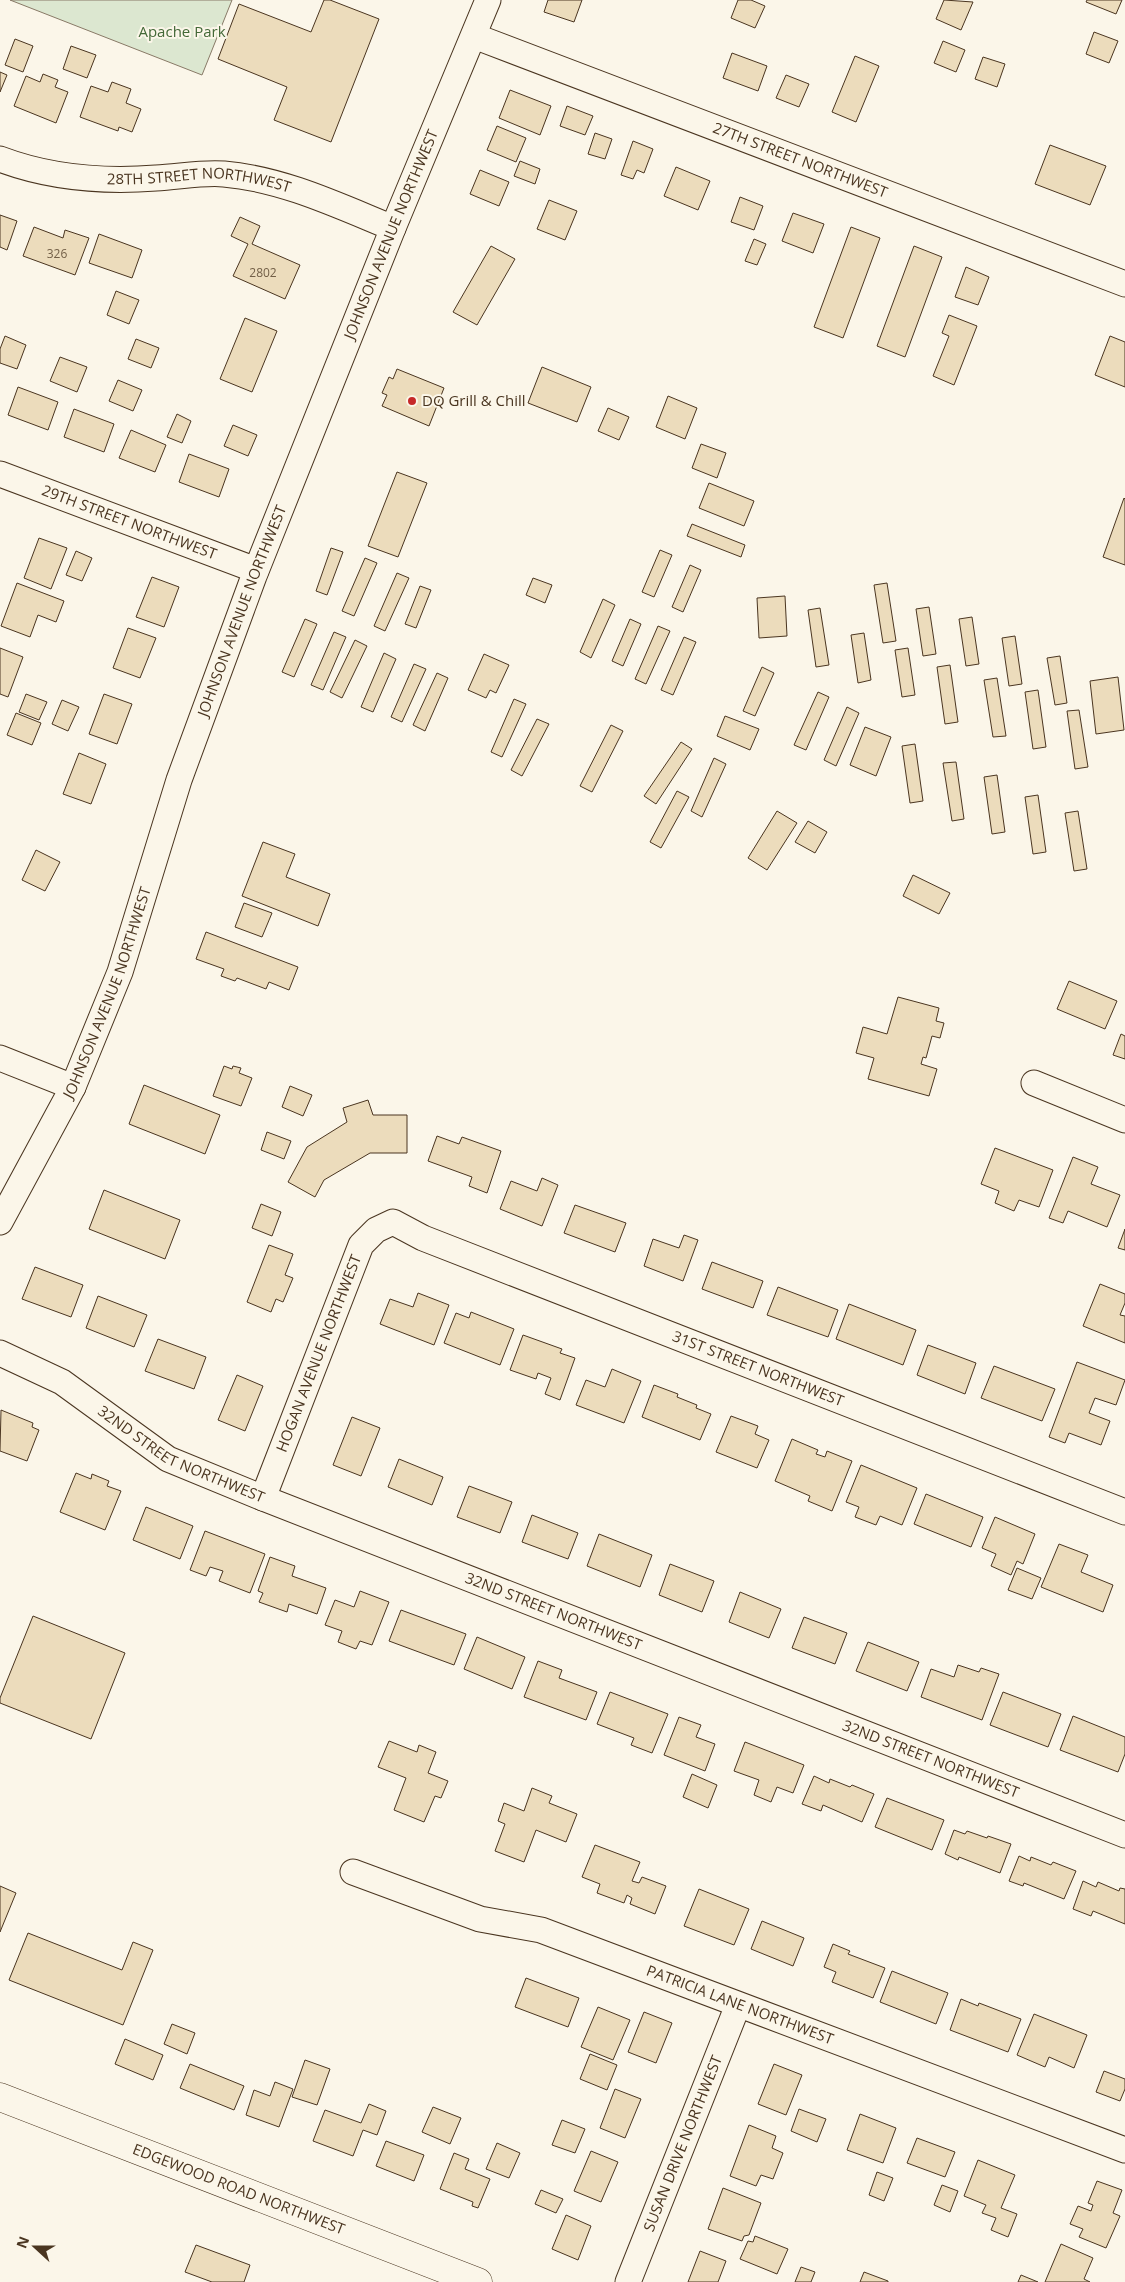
<svg xmlns="http://www.w3.org/2000/svg" width="1125" height="2282" viewBox="0 0 1125 2282" font-family="'Open Sans',sans-serif">
	<style>
		.green { fill: #dce7d0; stroke: #887966 }
		.building { fill: #ecdcbc; stroke: #4a3520 }
		.lines { fill: none; stroke-linecap: round; stroke-linejoin: round }
		.minor-casing { stroke: #4a3520; stroke-width: 27 }
		.major-casing { stroke: #4a3520; stroke-width: 29 }
		.minor { stroke: #fbf6e9; stroke-width: 25 }
		.major { stroke: #fbf6e9; stroke-width: 28 }
		.poi-dot { fill: #c62828; stroke: #fbf6e9; stroke-width: 2 }
		.labels { text-anchor: middle; stroke-width: 4; stroke-linejoin: round; paint-order: stroke }
		.number-label { font-size: 12px; fill: #725f47 }
		.park-label { font-size: 15px; fill: #436837; stroke: #fbf6e9 }
		.street-label { font-size: 15px; fill: #4a3520; stroke: #fbf6e9 }
		.poi-label { font-size: 15px; fill: #4a3520; stroke: #fbf6e9; text-anchor: start }
	</style>
	<rect width="100%" height="100%" fill="#fbf6e9"/>
	<path class="green" d="M10 0H232L202 75Z"/>
	<path class="building" d="M324 0H330L379 19 331 142 274 120 287 87 218 59 239 4 311 32Z
		M548 0H582L574 22 544 12Z
		M738 0H751L765 6 755 28 731 18Z
		M944 0 973 2 961 30 936 19Z
		M1087 0H1122L1116 14 1086 2Z
		M1094 32 1118 41 1109 63 1086 54Z
		M15 39 33 46 23 72 5 65Z
		M943 41 965 50 956 72 934 63Z
		M71 46 96 55 87 78 63 69Z
		M732 53 767 66 758 91 723 78Z
		M855 56 879 66 856 122 832 112Z
		M983 57 1005 64 997 87 975 79Z
		M0 72 7 75 0 92Z
		M43 74 58 80 55 87 68 92 56 123 14 106 26 76 40 82Z
		M786 75 809 84 799 107 776 98Z
		M112 82 131 89 126 103 141 109 132 132 119 127 118 131 80 117 91 86 108 92Z
		M510 90 551 106 540 135 499 118Z
		M567 106 593 116 585 135 560 126Z
		M497 126 526 138 516 162 487 150Z
		M595 133 612 139 605 159 588 154Z
		M633 141 653 149 644 173 637 170 633 179 621 175Z
		M1050 145 1106 166 1090 205 1035 184Z
		M520 161 540 169 535 184 514 176Z
		M676 167 710 181 698 210 664 196Z
		M480 170 509 182 499 206 470 194Z
		M740 197 763 206 754 230 731 222Z
		M549 200 577 211 565 240 537 229Z
		M793 213 824 224 813 253 782 241Z
		M0 215 17 221 7 250 0 247Z
		M240 217 260 226 252 244 300 265 285 299 233 276 248 244 231 236Z
		M34 227 63 238 65 230 89 238 75 275 23 256Z
		M851 227 880 238 843 338 814 327Z
		M99 234 142 250 132 278 89 263Z
		M754 239 766 244 757 265 745 261Z
		M491 246 515 259 477 325 453 312Z
		M914 246 942 257 905 357 877 346Z
		M966 267 989 277 978 305 955 297Z
		M116 291 139 300 129 324 107 315Z
		M949 315 977 326 954 385 933 376 949 336 942 333Z
		M245 318 277 331 252 392 220 379Z
		M5 336 26 345 17 369 0 363V349Z
		M1110 336 1125 342V387L1095 375Z
		M136 339 159 348 151 368 128 359Z
		M60 357 87 367 77 392 50 381Z
		M542 367 591 387 577 422 528 403Z
		M397 369 444 388 429 426 382 406 387 395 382 393 389 377 393 379Z
		M118 380 142 390 133 411 109 401Z
		M18 387 58 402 48 430 8 415Z
		M668 396 697 408 685 439 656 427Z
		M608 408 629 417 619 440 598 431Z
		M74 409 114 424 104 452 64 437Z
		M177 414 191 421 182 443 167 437Z
		M233 425 257 435 248 456 224 446Z
		M131 430 166 445 155 472 119 458Z
		M701 444 726 453 717 478 692 468Z
		M189 454 229 469 219 497 179 482Z
		M397 472 427 483 398 557 368 546Z
		M709 483 754 501 744 526 699 508Z
		M1124 498 1125 499V565L1103 557Z
		M692 524 745 545 741 557 687 536Z
		M39 538 67 548 51 589 24 578Z
		M331 548 343 552 327 595 316 591Z
		M660 550 672 555 654 597 642 592Z
		M76 551 92 558 82 581 66 575Z
		M365 558 377 563 354 616 342 611Z
		M690 565 701 570 683 612 672 607Z
		M397 573 409 578 385 631 374 626Z
		M152 577 179 587 164 627 136 617Z
		M533 578 552 585 545 603 526 595Z
		M17 583 64 601 56 622 38 615 30 637 1 626Z
		M887 583 896 641 883 643 874 585Z
		M420 586 431 590 416 628 405 624Z
		M785 596 787 636 759 638 757 598Z
		M603 599 615 605 591 658 580 652Z
		M929 607 936 654 923 656 916 609Z
		M820 608 829 665 816 667 808 610Z
		M972 617 979 664 966 666 959 619Z
		M305 619 317 624 294 677 282 672Z
		M630 619 641 624 623 666 612 661Z
		M658 626 670 631 646 684 635 679Z
		M128 628 156 638 140 678 113 668Z
		M334 632 346 637 323 690 311 685Z
		M864 633 871 680 858 683 851 635Z
		M1015 636 1022 684 1009 686 1002 638Z
		M684 637 696 642 673 695 661 690Z
		M355 640 367 646 342 698 330 692Z
		M0 648 23 657 8 697 0 694Z
		M908 648 915 695 902 697 895 650Z
		M384 653 396 659 373 712 361 707Z
		M484 654 509 665 496 693 490 690 486 698 468 690Z
		M1060 656 1067 703 1055 705 1047 658Z
		M414 664 426 669 402 722 391 717Z
		M950 665 958 722 945 724 937 667Z
		M762 667 774 673 755 716 743 711Z
		M437 673 448 678 425 731 413 725Z
		M1118 677 1124 730 1096 734 1090 681Z
		M997 678 1006 736 993 737 984 680Z
		M1038 690 1046 747 1033 749 1025 692Z
		M818 692 829 697 806 750 794 745Z
		M26 694 47 702 39 720 19 712Z
		M104 694 132 704 117 744 89 734Z
		M514 699 526 704 502 757 491 752Z
		M62 700 79 707 68 731 52 724Z
		M847 707 859 713 836 766 824 760Z
		M1079 710 1088 767 1075 769 1067 711Z
		M16 713 41 723 32 745 7 735Z
		M725 716 759 729 750 750 717 736Z
		M537 719 549 724 522 776 511 770Z
		M611 725 623 731 592 792 580 786Z
		M865 727 891 737 876 776 850 765Z
		M681 742 692 749 656 804 644 796Z
		M915 744 923 801 910 803 902 746Z
		M79 753 106 764 91 804 63 794Z
		M714 758 726 764 702 817 691 811Z
		M956 762 964 819 952 821 943 763Z
		M997 775 1005 832 992 834 984 777Z
		M677 791 689 797 661 848 650 842Z
		M1038 795 1046 852 1033 854 1025 797Z
		M777 811 797 823 767 870 748 858Z
		M1078 811 1087 869 1074 871 1065 813Z
		M808 821 827 832 815 853 795 842Z
		M263 842 295 854 286 877 330 894 318 926 242 896Z
		M36 850 60 862 45 891 22 880Z
		M913 875 950 893 939 914 903 896Z
		M244 903 272 913 262 937 235 927Z
		M206 932 298 967 289 990 269 982 266 989 237 978 235 981 221 976 224 969 196 959Z
		M1069 981 1117 1001 1105 1029 1057 1009Z
		M898 997 939 1008 936 1021 944 1023 940 1038 932 1036 926 1058 923 1057 921 1064 937 1069 929 1096 868 1079 874 1058 856 1053 863 1027 887 1034Z
		M1121 1034 1125 1036V1059L1113 1055Z
		M224 1066 232 1069 233 1066 241 1068 239 1073 252 1078 241 1106 213 1096Z
		M144 1085 220 1115 205 1154 129 1124Z
		M290 1086 312 1095 303 1116 282 1107Z
		M368 1100 373 1115H407V1153H370L324 1180 315 1197 288 1182 307 1147 347 1122 343 1108Z
		M267 1132 291 1141 284 1159 261 1150Z
		M437 1136 459 1144 462 1137 501 1151 487 1193 469 1186 472 1177 428 1161Z
		M995 1148 1053 1170 1039 1207 1019 1200 1014 1211 995 1203 999 1191 981 1184Z
		M1073 1157 1098 1167 1091 1184 1120 1195 1107 1227 1068 1211 1063 1223 1049 1218Z
		M542 1178 558 1185 542 1226 500 1209 511 1181 537 1191Z
		M104 1190 180 1220 165 1259 89 1229Z
		M261 1204 281 1212 272 1236 252 1228Z
		M575 1205 626 1223 615 1252 564 1233Z
		M1125 1229V1250L1118 1248Z
		M684 1235 698 1240 683 1281 644 1266 653 1239 679 1248Z
		M269 1245 293 1254 285 1275 293 1278 283 1302 276 1299 271 1312 247 1302Z
		M712 1262 763 1281 753 1308 702 1289Z
		M35 1267 83 1285 71 1317 22 1299Z
		M1100 1284 1125 1294V1303L1120 1315 1125 1316V1343L1083 1326Z
		M778 1287 838 1310 828 1337 767 1315Z
		M418 1293 449 1305 434 1345 380 1324 390 1299 413 1307Z
		M98 1296 147 1315 134 1347 86 1328Z
		M849 1304 916 1330 903 1365 836 1339Z
		M471 1312 514 1329 500 1365 444 1343 456 1313 469 1318Z
		M523 1335 562 1349 560 1353 575 1358 560 1400 545 1394 551 1378 538 1373 536 1379 510 1370Z
		M158 1339 206 1357 194 1389 145 1371Z
		M928 1345 976 1363 965 1394 917 1375Z
		M1077 1362 1125 1380 1116 1405 1095 1398 1089 1413 1110 1421 1101 1445 1069 1433 1065 1443 1049 1437Z
		M994 1366 1055 1389 1042 1421 981 1398Z
		M612 1369 641 1381 624 1423 576 1405 586 1380 605 1387Z
		M237 1375 263 1386 245 1431 218 1420Z
		M654 1385 678 1394 677 1397 697 1405 696 1408 711 1414 700 1440 642 1417Z
		M1 1410 33 1423 32 1427 39 1430 27 1461 0 1451Z
		M731 1416 758 1426 755 1434 769 1440 757 1468 716 1452Z
		M352 1417 380 1428 361 1476 333 1465Z
		M792 1439 818 1450 816 1454 825 1457 827 1451 852 1461 832 1511 808 1501 810 1496 775 1481Z
		M399 1459 443 1477 432 1505 388 1487Z
		M861 1465 917 1488 902 1525 880 1516 876 1525 855 1517 859 1507 846 1502Z
		M76 1473 91 1479 92 1474 109 1481 107 1486 121 1491 105 1530 60 1512Z
		M469 1486 512 1502 500 1533 457 1517Z
		M926 1494 983 1517 971 1547 914 1524Z
		M146 1507 193 1526 180 1559 133 1540Z
		M532 1515 578 1533 568 1559 522 1542Z
		M995 1517 1035 1534 1023 1564 1017 1561 1011 1575 991 1566 996 1554 982 1548Z
		M205 1531 265 1554 250 1593 219 1581 223 1571 210 1567 206 1576 190 1570Z
		M599 1534 652 1555 640 1587 587 1566Z
		M1059 1544 1088 1555 1081 1572 1113 1585 1103 1612 1041 1587Z
		M270 1557 295 1566 292 1576 326 1588 317 1614 289 1604 287 1612 259 1602 263 1593 258 1591Z
		M670 1564 714 1581 702 1612 659 1595Z
		M1017 1568 1041 1578 1032 1599 1008 1590Z
		M360 1591 389 1602 372 1645 360 1641 356 1649 338 1642 342 1631 325 1625 335 1600 354 1607Z
		M740 1592 781 1609 769 1638 729 1622Z
		M401 1610 466 1634 454 1665 389 1641Z
		M33 1616 125 1653 91 1739 0 1703V1698Z
		M804 1617 847 1633 835 1664 792 1648Z
		M477 1637 525 1657 512 1689 464 1669Z
		M868 1642 919 1662 907 1691 856 1671Z
		M538 1661 562 1670 559 1678 597 1692 586 1720 524 1697Z
		M958 1665 979 1672 981 1668 999 1674 982 1720 921 1697 931 1669 954 1677Z
		M610 1692 668 1714 652 1753 631 1745 634 1738 597 1724Z
		M1003 1692 1061 1714 1048 1747 990 1725Z
		M1073 1716 1125 1737V1754L1118 1772 1060 1750Z
		M679 1717 701 1725 696 1737 715 1744 705 1771 664 1755Z
		M389 1741 417 1752 419 1745 436 1752 428 1773 448 1781 441 1798 435 1796 424 1822 394 1810 406 1778 378 1767Z
		M745 1742 804 1765 793 1793 777 1787 771 1802 754 1795 759 1780 734 1771Z
		M692 1774 717 1785 708 1808 683 1797Z
		M814 1776 829 1783 830 1779 850 1787 852 1785 874 1794 862 1822 823 1805 821 1811 802 1804Z
		M532 1788 552 1796 549 1803 577 1814 566 1842 536 1830 524 1862 495 1851 505 1824 498 1821 504 1803 524 1811Z
		M887 1798 944 1820 932 1850 875 1827Z
		M954 1830 965 1834 967 1831 987 1838 988 1836 1011 1844 1000 1873 959 1857 958 1860 945 1854Z
		M595 1845 640 1862 632 1881 639 1883 642 1877 666 1886 655 1914 630 1904 632 1898 627 1895 624 1903 597 1893 600 1884 582 1877Z
		M1019 1856 1030 1861 1031 1857 1051 1865 1053 1862 1076 1871 1064 1899 1024 1883 1023 1886 1009 1881Z
		M1083 1881 1096 1887 1098 1882 1119 1891 1120 1888 1125 1889V1924L1093 1911 1091 1916 1073 1909Z
		M0 1886 16 1893 0 1932Z
		M699 1889 749 1909 734 1945 684 1926Z
		M762 1921 804 1938 793 1966 751 1949Z
		M28 1933 122 1970 133 1942 153 1950 123 2025 9 1980Z
		M833 1944 850 1951 848 1954 885 1968 873 1998 832 1982 836 1972 824 1967Z
		M892 1971 948 1993 936 2024 880 2002Z
		M526 1978 579 1998 568 2027 515 2007Z
		M961 1999 978 2006 979 2003 1021 2019 1008 2052 950 2030Z
		M598 2007 630 2020 613 2060 581 2047Z
		M644 2012 672 2023 656 2063 628 2052Z
		M1034 2014 1087 2035 1074 2068 1049 2057 1045 2067 1017 2055Z
		M172 2024 195 2033 187 2054 164 2044Z
		M125 2039 163 2055 153 2080 115 2064Z
		M590 2054 617 2065 607 2090 580 2079Z
		M305 2060 330 2069 317 2105 292 2097Z
		M190 2064 244 2086 234 2110 180 2088Z
		M774 2064 802 2075 786 2115 758 2104Z
		M1104 2071 1125 2079V2089L1120 2101 1096 2092Z
		M275 2082 293 2089 279 2127 246 2115 254 2090 270 2096Z
		M615 2089 641 2099 625 2138 600 2128Z
		M369 2104 386 2111 377 2135 363 2130 353 2156 313 2141 325 2110 361 2123Z
		M433 2107 461 2118 450 2144 422 2132Z
		M799 2109 826 2119 817 2142 791 2131Z
		M860 2114 896 2128 883 2163 847 2150Z
		M562 2120 585 2129 575 2153 552 2145Z
		M749 2125 776 2136 772 2148 783 2153 773 2179 761 2175 756 2186 730 2176Z
		M917 2138 955 2152 945 2177 907 2163Z
		M386 2141 424 2155 414 2181 376 2166Z
		M497 2143 520 2153 509 2178 486 2169Z
		M591 2151 618 2162 601 2202 574 2191Z
		M454 2153 469 2159 465 2169 490 2179 478 2208 472 2206 473 2202 440 2189Z
		M978 2160 1015 2175 1001 2208 1017 2214 1008 2237 991 2230 996 2218 982 2213 986 2205 964 2196Z
		M877 2172 893 2178 884 2201 869 2195Z
		M1097 2181 1122 2190 1113 2213 1120 2216 1106 2248 1079 2237 1083 2229 1070 2224 1078 2206 1091 2211 1093 2205 1088 2203Z
		M942 2185 958 2191 950 2212 934 2205Z
		M723 2188 761 2203 749 2235 744 2236 742 2241 708 2229Z
		M541 2190 563 2199 556 2213 535 2204Z
		M566 2215 591 2226 578 2260 552 2249Z
		M755 2236 788 2249 777 2274 740 2259 748 2241 753 2242Z
		M1061 2244 1093 2258 1084 2279 1090 2282H1045Z
		M196 2245 250 2265 244 2282H212L185 2272Z
		M700 2251 726 2261 718 2282H688Z
		M801 2267 815 2272 811 2282H795Z
		M864 2272 888 2281V2282H860Z
		M1021 2275 1038 2282H1018Z"/>
	<g class="lines">
		<defs>
			<g id="minor">
				<path id="s1" d="M474 36 1125 284"/>
				<path id="s2" d="M0 159C50 178 103 182 156 178 178 177 203 172 224 174 283 179 339 206 393 228"/>
				<path id="s3" d="M0 474 256 570"/>
				<path d="M0 1058 73 1087"/>
				<path d="M1034 1083 1125 1120"/>
				<path id="s4" d="M0 1222 73 1087 120 972 179 780 254 576 393 228 488 0"/>
				<path id="s5" d="M0 1353 62 1382 168 1459 263 1498 1125 1835"/>
				<path id="s6" d="M263 1498 361 1245 376 1230 393 1222 423 1238 1125 1512"/>
				<path id="s7" d="M353 1872 480 1919 541 1930 1125 2150"/>
				<path id="s8" d="M628 2282 738 2005"/>
			</g>
			<g id="major">
				<path id="s9" d="M0 2097 478 2282"/>
			</g>
		</defs>
		<use href="#minor" class="minor-casing"/>
		<use href="#major" class="major-casing"/>
		<use href="#minor" class="minor"/>
		<use href="#major" class="major"/>
	</g>
	<circle class="poi-dot" cx="412" cy="401" r="5"/>
	<g class="labels">
		<g class="number-label">
			<text x="57" y="258">326</text>
			<text x="263" y="277">2802</text>
		</g>
		<g class="park-label">
			<text x="182" y="37">Apache Park</text>
		</g>
		<g class="street-label">
			<text dy="5" stroke="none"><textPath href="#s1" startOffset="349">27TH STREET NORTHWEST</textPath></text>
			<text dy="5" stroke="none"><textPath href="#s2" startOffset="202">28TH STREET NORTHWEST</textPath></text>
			<text dy="5" stroke="none"><textPath href="#s4" startOffset="1064">JOHNSON AVENUE NORTHWEST</textPath></text>
			<text dy="5" stroke="none"><textPath href="#s3" startOffset="138">29TH STREET NORTHWEST</textPath></text>
			<text dy="5" stroke="none"><textPath href="#s4" startOffset="659">JOHNSON AVENUE NORTHWEST</textPath></text>
			<text dy="5" stroke="none"><textPath href="#s4" startOffset="254">JOHNSON AVENUE NORTHWEST</textPath></text>
			<text dy="5" stroke="none"><textPath href="#s6" startOffset="155">HOGAN AVENUE NORTHWEST</textPath></text>
			<text dy="5" stroke="none"><textPath href="#s6" startOffset="705">31ST STREET NORTHWEST</textPath></text>
			<text dy="5" stroke="none"><textPath href="#s5" startOffset="209">32ND STREET NORTHWEST</textPath></text>
			<text dy="5" stroke="none"><textPath href="#s5" startOffset="614">32ND STREET NORTHWEST</textPath></text>
			<text dy="5" stroke="none"><textPath href="#s5" startOffset="1019">32ND STREET NORTHWEST</textPath></text>
			<text dy="5" stroke="none"><textPath href="#s7" startOffset="410">PATRICIA LANE NORTHWEST</textPath></text>
			<text dy="5" stroke="none"><textPath href="#s8" startOffset="149">SUSAN DRIVE NORTHWEST</textPath></text>
			<text dy="5" stroke="none"><textPath href="#s9" startOffset="256">EDGEWOOD ROAD NORTHWEST</textPath></text>
		</g>
		<g class="poi-label">
			<text x="422" y="406">DQ Grill &amp; Chill</text>
		</g>
	</g>
	<g transform="translate(35 2247) rotate(291)" stroke="#fbf6e9" stroke-width="4" paint-order="stroke">
	<path d="M0-4L9 19L0 12L-9 19Z" fill="#4a3520"/>
	<text y="-8" font-size="14" font-weight="bold" text-anchor="middle" fill="#4a3520">N</text>
	</g>
</svg>
